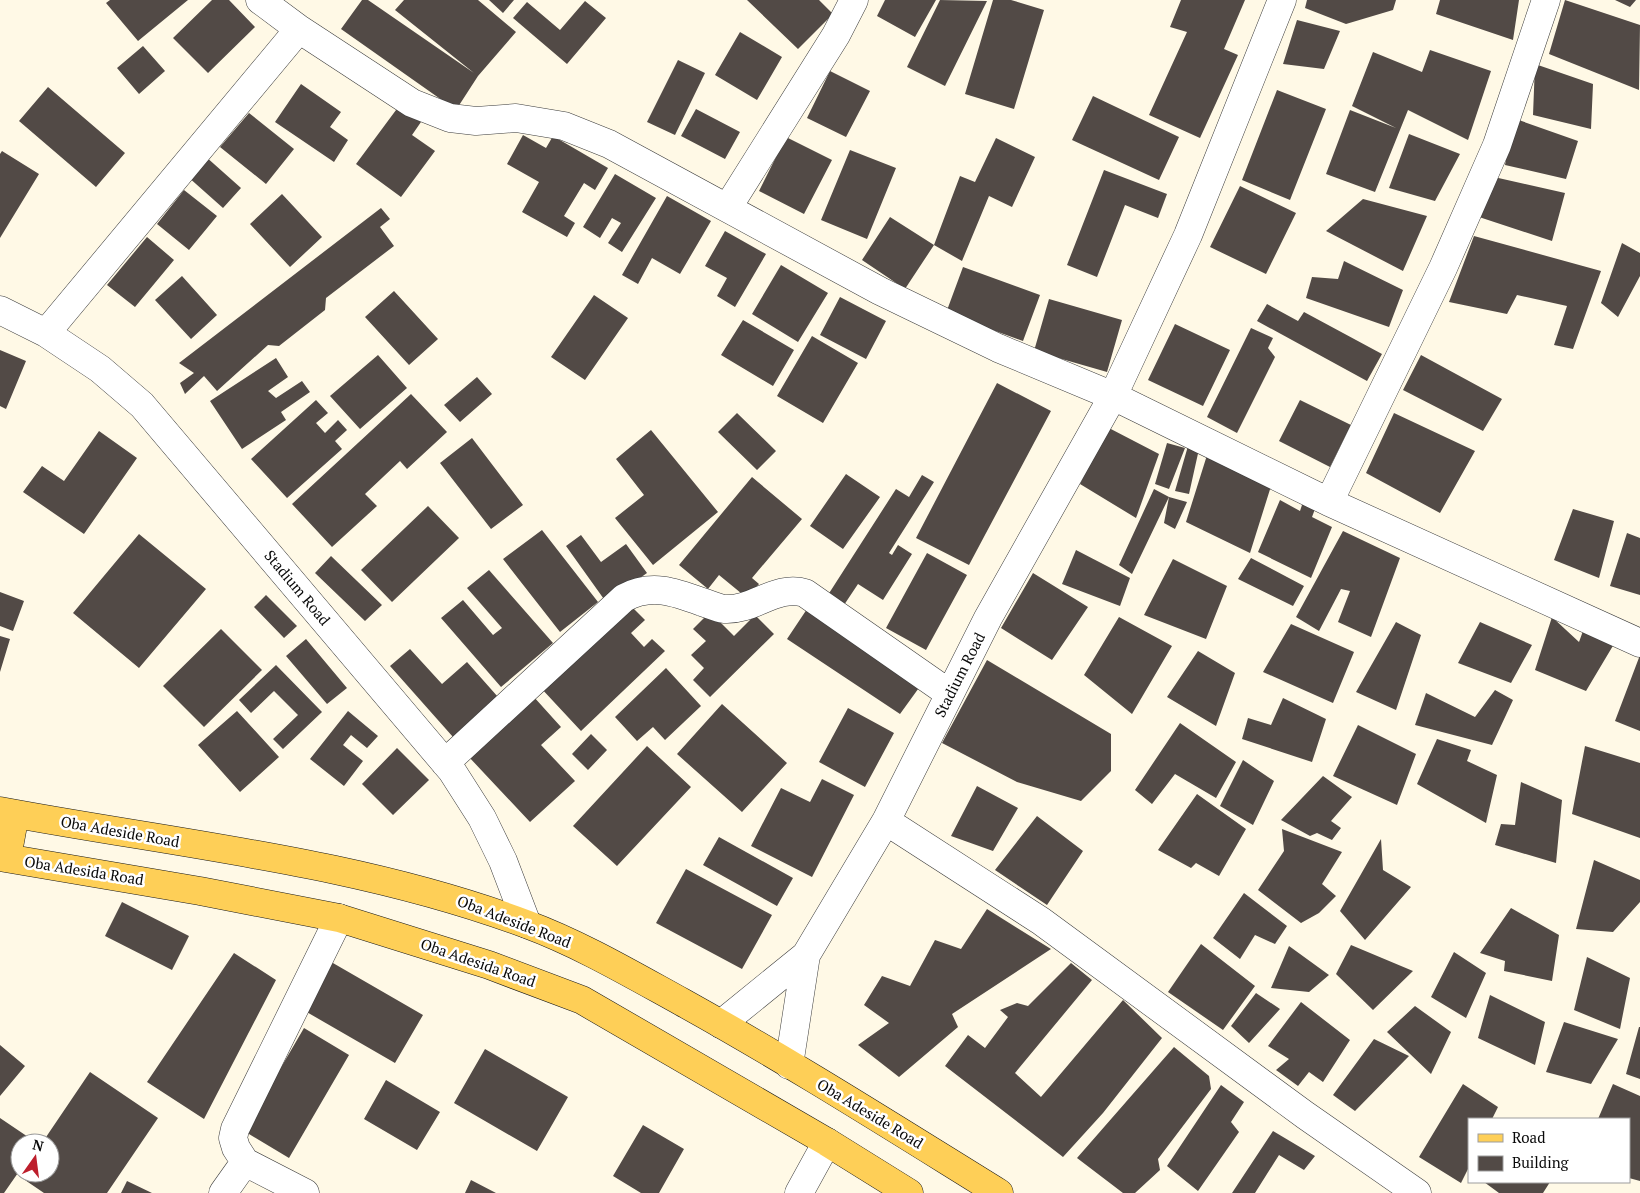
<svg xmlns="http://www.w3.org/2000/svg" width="1640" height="1193" viewBox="0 0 1640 1193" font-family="'PT Serif',serif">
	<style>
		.building { fill: #524a46 }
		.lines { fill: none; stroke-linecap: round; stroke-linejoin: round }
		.minor-casing { stroke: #3c3c3c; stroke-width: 29 }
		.major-casing { stroke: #1a1a1a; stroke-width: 29 }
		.minor { stroke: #fff; stroke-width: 28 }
		.major { stroke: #fecf57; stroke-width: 28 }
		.labels { text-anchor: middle; stroke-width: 5; stroke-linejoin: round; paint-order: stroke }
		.street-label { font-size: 15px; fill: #090909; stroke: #fff }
	</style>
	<rect width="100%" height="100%" fill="#fff9e6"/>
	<path class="building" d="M110 0H188L138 41 106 3Z
		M212 0H229L255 27 208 73 173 38Z
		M362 0H368L474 73 395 10 404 0H478L516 32 478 76 456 110 341 29Z
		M489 0H514L503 13Z
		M747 0H819L833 14 798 49Z
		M885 0H936L915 37 877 16Z
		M940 0 987 1 945 86 907 67Z
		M993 0H1011L1044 10 1014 109 965 94Z
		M1181 0H1245L1224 49 1238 55 1200 138 1149 115 1187 32 1170 27Z
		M1307 0H1396L1393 10 1346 24 1305 8Z
		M1440 0H1519L1513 40 1436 14Z
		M1565 0 1640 25 1639 90 1549 54Z
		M1615 0H1636L1630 7Z
		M585 1 606 18 567 64 513 18 527 2 560 30Z
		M1297 20 1340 31 1324 69 1283 64Z
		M740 32 782 57 757 100 715 75Z
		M143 46 165 71 139 94 117 68Z
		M1430 50 1491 71 1468 140 1408 110 1375 192 1326 174 1350 110 1396 128 1352 106 1373 52 1422 72Z
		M678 60 705 73 675 135 647 122Z
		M1535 64 1593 84 1591 129 1533 115Z
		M830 71 870 91 846 137 807 118Z
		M301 84 341 112 330 127 348 140 334 162 275 122Z
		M48 87 125 153 96 187 19 121Z
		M1277 90 1326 109 1290 200 1242 180Z
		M1093 96 1179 137 1159 180 1072 140Z
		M399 106 421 122 412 135 435 151 401 197 356 164Z
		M696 109 740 132 725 159 681 136Z
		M249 113 294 149 266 184 220 147Z
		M1513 118 1578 141 1566 179 1505 165Z
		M1409 134 1460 154 1435 201 1389 188Z
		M523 135 546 148 553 136 608 168 595 190 584 183 564 216 575 223 567 237 522 212 539 182 507 164Z
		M786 137 832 160 804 214 759 191Z
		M996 138 1035 157 1012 207 989 196 962 261 934 245 905 289 862 260 890 217 934 245 960 176 975 182Z
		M850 150 896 168 867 239 821 220Z
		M2 151 39 174 0 238V154Z
		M205 156 241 188 223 208 187 176Z
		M1104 170 1167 194 1158 218 1125 205 1097 277 1067 265Z
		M615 174 656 198 622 252 608 243 621 223 612 218 600 238 583 227Z
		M1494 177 1565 193 1552 241 1479 217Z
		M1240 186 1296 213 1266 274 1210 247Z
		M184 190 217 216 189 250 157 224Z
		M282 194 322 237 290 267 250 224Z
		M667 196 711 221 680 274 652 258 638 284 622 275Z
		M1363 199 1427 216 1403 271 1326 231Z
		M381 208 390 219 380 227 394 246 326 298 325 310 279 346 268 345 217 391 204 376 185 394 180 383 194 373 179 363Z
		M725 231 766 254 735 307 717 296 727 278 705 266Z
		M1474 236 1601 271 1573 349 1554 345 1567 306 1517 295 1507 314 1449 302Z
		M147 237 174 260 135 307 107 285Z
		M1622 243 1640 253V276L1618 317 1601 303Z
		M1344 261 1403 290 1389 327 1306 298 1312 277 1338 279Z
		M781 265 828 293 798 342 752 314Z
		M963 267 1040 295 1023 341 946 313Z
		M182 276 217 315 191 339 155 300Z
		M394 291 438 339 409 365 365 317Z
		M594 295 628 318 585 380 551 357Z
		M840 297 886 321 866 359 820 335Z
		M1049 299 1122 320 1107 372 1034 351Z
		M1267 304 1298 321 1304 312 1382 354 1367 381 1257 321Z
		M743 320 794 350 773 386 721 355Z
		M1175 324 1230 350 1203 406 1148 380Z
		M1251 328 1273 338 1268 348 1275 357 1237 433 1207 417Z
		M812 336 858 363 823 423 777 396Z
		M0 350 26 361 6 409 0 406Z
		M378 355 407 388 360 429 330 396Z
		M1421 355 1502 399 1483 431 1403 390Z
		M276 358 288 377 268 391 276 398 302 381 310 392 281 412 286 420 242 449 210 401Z
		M477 377 492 394 460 422 444 405Z
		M997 383 1051 411 969 565 916 538Z
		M411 394 447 432 407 469 400 461 365 494 377 506 332 547 292 504Z
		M316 400 328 413 316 423 325 433 338 420 347 430 335 441 342 449 287 498 251 459Z
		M1300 400 1351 425 1330 467 1279 441Z
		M737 413 776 451 757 470 718 432Z
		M1394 413 1475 451 1440 513 1366 473Z
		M1107 427 1159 454 1136 518 1080 484Z
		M651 430 718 512 653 565 615 518 644 495 616 459Z
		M99 431 137 458 84 534 23 492 42 466 64 481Z
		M472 438 523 505 491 529 440 463Z
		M1167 443 1185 448 1169 489 1155 484Z
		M1188 446 1199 449 1189 494 1175 491Z
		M1208 452 1272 483 1250 553 1186 522Z
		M846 474 880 497 843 549 810 526Z
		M922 475 934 482 889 553 892 555 898 545 912 554 883 600 858 584 842 608 826 598 896 489 909 497Z
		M752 477 802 519 752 578 759 584 747 598 719 575 708 589 679 565Z
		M1154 489 1169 497 1187 502 1175 529 1164 523 1169 497 1132 574 1119 565Z
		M1280 500 1300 511 1303 502 1315 509 1312 517 1332 527 1311 578 1258 552Z
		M428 506 459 538 392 602 361 570Z
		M1573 509 1614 521 1599 578 1554 560Z
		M542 530 598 602 560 632 503 559Z
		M1343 531 1400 558 1371 637 1338 622 1350 591 1341 589 1319 631 1296 617Z
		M1627 533 1640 538V595L1610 586Z
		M139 534 206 589 139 668 73 613Z
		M581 535 601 562 626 544 647 573 606 602 566 546Z
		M1076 550 1130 578 1120 606 1062 584Z
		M927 553 967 575 926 650 886 628Z
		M331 556 382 605 365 621 315 573Z
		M1251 558 1304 586 1293 606 1238 579Z
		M1173 559 1227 586 1206 639 1144 615Z
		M489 570 553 643 501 687 441 618 463 600 493 635 502 628 467 588Z
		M1033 573 1088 607 1052 660 1001 628Z
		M0 592 24 601 13 631 0 626Z
		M266 595 297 626 284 638 254 607Z
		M628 603 645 620 631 633 644 647 652 639 665 651 581 731 540 687Z
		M807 609 921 685 900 714 787 639Z
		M710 612 734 636 755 615 774 634 710 697 693 680 704 668 691 655 706 641 693 629Z
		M1119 617 1172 646 1132 714 1084 675Z
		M1552 617 1579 642 1583 631 1617 639 1586 691 1535 670Z
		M1396 622 1421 635 1396 710 1356 692Z
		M1480 622 1532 645 1511 683 1458 663Z
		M1291 624 1354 652 1333 703 1263 672Z
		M221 629 262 670 204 727 163 686Z
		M0 636 10 639 0 672Z
		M306 639 347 688 327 704 286 656Z
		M410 649 442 684 467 662 498 697 453 737 390 666Z
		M1198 651 1235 673 1216 726 1167 697Z
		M1640 655V731L1615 721Z
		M987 660 1111 734V771L1081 801 1017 782 942 743Z
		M276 665 322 712 283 749 273 739 298 715 274 691 251 713 239 700Z
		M666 668 701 706 665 740 653 727 637 741 615 717Z
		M1495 690 1513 700 1492 745 1415 725 1426 693 1475 717Z
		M533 696 561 727 541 745 575 781 530 822 468 756Z
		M1283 698 1326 719 1312 762 1242 739 1248 718 1271 725Z
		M722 704 787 763 742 812 677 754Z
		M848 708 894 733 865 787 819 762Z
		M237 711 279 757 240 792 198 745Z
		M348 711 378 736 367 748 351 735 343 745 363 761 344 786 310 759Z
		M1180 723 1236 762 1216 798 1175 774 1152 804 1135 790Z
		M1358 725 1416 754 1397 805 1333 776Z
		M591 734 607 750 588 770 572 754Z
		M1437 739 1471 750 1467 761 1497 775 1486 823 1417 784Z
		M647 746 691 787 617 866 573 826Z
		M1585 746 1640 763V838L1572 814Z
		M397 748 429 780 393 815 362 784Z
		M1243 760 1274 781 1253 825 1220 806Z
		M1323 776 1352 797 1331 821 1341 828 1332 840 1317 833 1310 836 1281 820Z
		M822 779 854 795 812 877 751 846 781 788 810 802Z
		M1521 782 1562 800 1556 863 1495 845 1501 824 1515 825Z
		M977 786 1018 808 993 851 951 836Z
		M1197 794 1246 829 1219 876 1196 863 1191 868 1158 850Z
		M1037 816 1083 851 1047 905 995 870Z
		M1282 829 1342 852 1322 884 1336 896 1319 913 1301 923 1258 890 1284 851Z
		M719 837 793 878 777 906 703 865Z
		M1381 839 1383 870 1411 887 1365 940 1340 911Z
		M1594 860 1640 880V902L1613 932 1576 929Z
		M686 869 772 915 742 969 656 923Z
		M1244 893 1287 926 1275 944 1255 935 1240 959 1213 938Z
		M122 902 189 936 172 970 105 936Z
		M1511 908 1559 935 1552 981 1504 971 1505 961 1480 953Z
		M987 909 1051 949 952 1014 958 1027 899 1077 858 1045 889 1023 864 1005 882 976 910 986 935 940 961 949Z
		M1201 944 1255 986 1223 1030 1168 992Z
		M1351 945 1413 971 1373 1010 1336 974Z
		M1289 946 1329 975 1309 992 1271 988Z
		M1454 952 1486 973 1466 1018 1431 997Z
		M234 953 276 980 204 1119 147 1082Z
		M1587 957 1630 978 1620 1029 1574 1010Z
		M326 959 423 1015 395 1063 298 1007Z
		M1071 963 1092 980 1015 1073 1041 1097 1123 1000 1162 1038 1103 1113 1063 1157 945 1066 968 1035 985 1048 1008 1017 1000 1010 1017 1003 1028 1006Z
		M1256 993 1280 1009 1249 1043 1231 1026Z
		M1490 995 1545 1022 1535 1065 1478 1038Z
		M1301 1002 1350 1040 1323 1082 1309 1072 1298 1086 1276 1070 1289 1059 1268 1046Z
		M1415 1006 1451 1032 1431 1074 1387 1032Z
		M1564 1022 1618 1039 1591 1084 1546 1072Z
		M1639 1027H1640V1079L1626 1074Z
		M304 1028 349 1055 289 1158 244 1131Z
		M1374 1039 1409 1056 1355 1111 1333 1095Z
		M0 1045 25 1066 0 1096Z
		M1174 1047 1209 1076 1211 1089 1158 1159 1160 1170 1135 1193H1123L1077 1158Z
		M485 1049 568 1097 537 1151 454 1103Z
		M90 1072 158 1118 107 1193H44L19 1176 22 1173H50V1143H42Z
		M386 1080 440 1112 417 1150 364 1119Z
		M1463 1084 1498 1107 1492 1119H1469V1167L1461 1183 1419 1157Z
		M1613 1084 1640 1096V1181L1629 1178V1119H1598Z
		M1221 1085 1244 1102 1231 1122 1239 1132 1198 1191 1167 1166Z
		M0 1118 37 1143H20V1170L4 1193H0Z
		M643 1125 684 1149 659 1193H641L613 1176Z
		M1273 1131 1315 1156 1304 1170 1279 1155 1255 1193H1232Z
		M471 1180 496 1193H465Z
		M127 1181 152 1193H121Z
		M1484 1182H1550L1543 1193H1499Z"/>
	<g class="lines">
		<defs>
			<path id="minor" d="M260 0 299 29 412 103 450 118 476 121 516 118 564 126 609 144 880 291 998 348 1113 396 1329 502 1640 643
				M728 207 836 35 854 0
				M0 310 46 333 100 369 142 405 452 771 482 818 503 861 527 924
				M46 333 299 29
				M1329 502 1443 268 1497 145 1546 0
				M445 763 624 598C651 583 675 592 702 602 709 604 717 608 724 609 754 611 776 584 805 593L950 694
				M886 821 1041 921 1305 1115 1417 1193
				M721 1024 806 955 886 821 988 618 1113 396 1188 235 1282 0
				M789 1065 806 955
				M223 1193 245 1162
				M305 1193 245 1162 236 1148 233 1138 235 1129 339 918
				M799 1193 827 1142"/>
			<path id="major" d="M0 811C176 844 357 861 526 924 580 944 631 974 682 1002 790 1062 894 1128 999 1193
				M0 857 200 891 339 918 489 965 582 1000 827 1142 909 1193
				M7 858 15 814"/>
		</defs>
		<use href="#minor" class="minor-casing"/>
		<use href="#major" class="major-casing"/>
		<use href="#minor" class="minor"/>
		<use href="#major" class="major"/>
	</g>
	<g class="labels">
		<g class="street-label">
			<text transform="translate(297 588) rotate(50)" y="5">Stadium Road</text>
			<text transform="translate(960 675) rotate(-63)" y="5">Stadium Road</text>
			<text transform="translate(120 832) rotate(10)" y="5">Oba Adeside Road</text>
			<text transform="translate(84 871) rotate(9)" y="5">Oba Adesida Road</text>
			<text transform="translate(514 922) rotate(21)" y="5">Oba Adeside Road</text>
			<text transform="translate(478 963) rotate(19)" y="5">Oba Adesida Road</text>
			<text transform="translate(870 1114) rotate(31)" y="5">Oba Adeside Road</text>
		</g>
	</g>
	<rect x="1468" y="1118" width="162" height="65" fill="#ffffff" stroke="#9d9d9d"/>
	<rect x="1478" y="1134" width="25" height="8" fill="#fecf57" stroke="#9d9d9d"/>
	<text x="1512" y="1143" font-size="15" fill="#090909">Road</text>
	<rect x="1478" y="1156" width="25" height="15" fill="#524a46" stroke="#9d9d9d"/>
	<text x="1512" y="1168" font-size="15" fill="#090909">Building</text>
	<g transform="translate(35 1158) rotate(14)"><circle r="24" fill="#ffffff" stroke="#9d9d9d"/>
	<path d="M0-4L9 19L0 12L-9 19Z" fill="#bd1e2c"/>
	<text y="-8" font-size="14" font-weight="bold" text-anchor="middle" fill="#090909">N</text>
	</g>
</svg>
